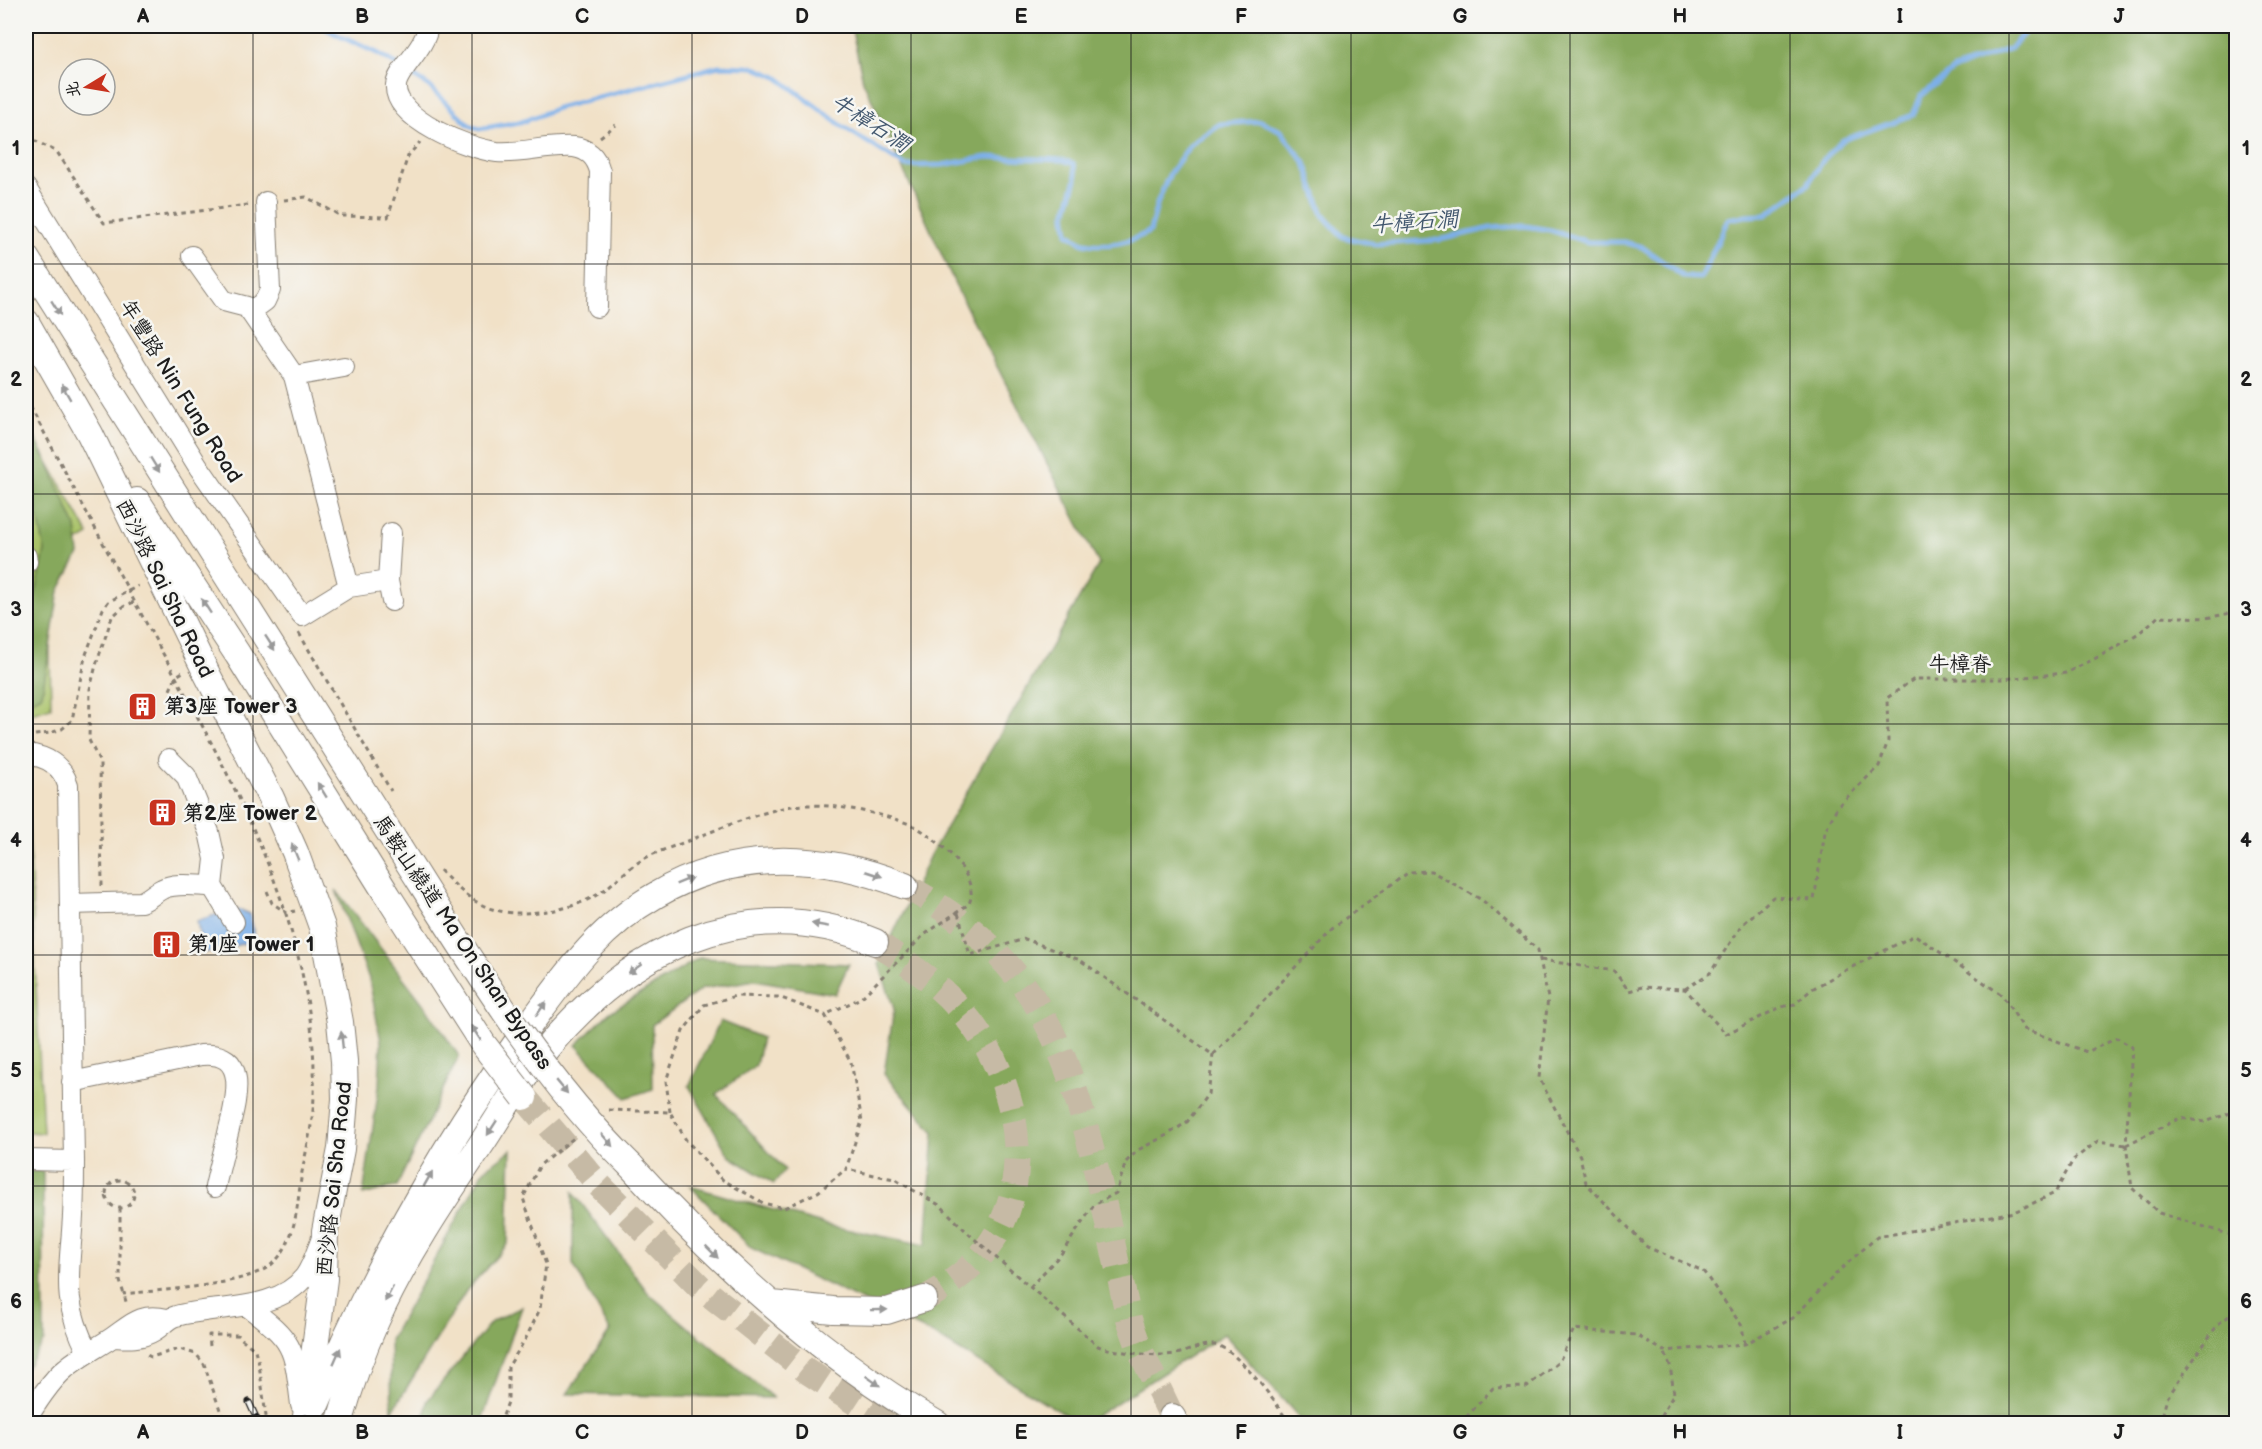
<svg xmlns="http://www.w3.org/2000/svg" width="2262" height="1449" viewBox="0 0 2262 1449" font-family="'Balsamiq Sans','LXGW WenKai TC',sans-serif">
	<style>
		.green { fill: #a9c267; stroke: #626f42; stroke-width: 1.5 }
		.forest { fill: #86a85c; stroke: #51623c; stroke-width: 1.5 }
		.water { fill: #7cafe8; stroke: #4c6682; stroke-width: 1.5 }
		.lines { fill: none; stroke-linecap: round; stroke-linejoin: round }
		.stream { stroke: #7cafe8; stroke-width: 5 }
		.major-tunnel { stroke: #c6baa5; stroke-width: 26; stroke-dasharray: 26 13; stroke-linecap: butt }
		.minor-casing { stroke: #867e72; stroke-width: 22 }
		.major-casing { stroke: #867e72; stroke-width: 28 }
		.path { stroke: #867e72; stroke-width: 3; stroke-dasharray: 4.5 4.5; stroke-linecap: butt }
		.minor { stroke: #fff; stroke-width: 20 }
		.major { stroke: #fff; stroke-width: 26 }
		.rail-casing { stroke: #1c1c1c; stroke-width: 7 }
		.rail { stroke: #f6f6f2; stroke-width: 4.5; stroke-dasharray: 14; stroke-linecap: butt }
		.major-bridge-casing { stroke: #867e72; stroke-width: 28; stroke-linecap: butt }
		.major-bridge { stroke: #fff; stroke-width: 26 }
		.oneway { fill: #999 }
		.grid { fill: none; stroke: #1c1c1c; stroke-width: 1.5; stroke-opacity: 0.55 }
		.labels { text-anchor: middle; stroke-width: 5; stroke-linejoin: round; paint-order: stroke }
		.street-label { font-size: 21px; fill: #1c1c1c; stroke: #f6f6f2 }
		.poi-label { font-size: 21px; font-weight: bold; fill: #1c1c1c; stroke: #f6f6f2; text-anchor: start }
		.water-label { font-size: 22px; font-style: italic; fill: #42576e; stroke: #f6f6f2 }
		.neatline { fill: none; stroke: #1c1c1c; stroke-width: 2 }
		.grid-label { font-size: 20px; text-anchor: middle; font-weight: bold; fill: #1c1c1c }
	</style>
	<rect width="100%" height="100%" fill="#f6f6f2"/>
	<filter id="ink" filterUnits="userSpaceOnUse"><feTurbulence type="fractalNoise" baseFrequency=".0167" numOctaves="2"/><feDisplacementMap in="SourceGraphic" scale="12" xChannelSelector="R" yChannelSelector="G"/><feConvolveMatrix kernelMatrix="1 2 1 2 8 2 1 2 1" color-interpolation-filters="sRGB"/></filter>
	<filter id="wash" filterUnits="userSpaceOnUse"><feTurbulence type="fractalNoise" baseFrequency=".008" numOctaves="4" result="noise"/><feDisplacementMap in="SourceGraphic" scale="24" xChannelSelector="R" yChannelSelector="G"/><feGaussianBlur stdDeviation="1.35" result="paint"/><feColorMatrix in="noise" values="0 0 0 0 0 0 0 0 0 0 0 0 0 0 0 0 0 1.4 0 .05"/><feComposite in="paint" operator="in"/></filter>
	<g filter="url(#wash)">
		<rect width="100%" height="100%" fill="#f1e1c7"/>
		<path class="green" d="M26 422 89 535 77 542 49 600 51 707 26 715V606L32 586 30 562 36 561 26 536Z
			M26 793 27 794 43 1133 26 1132Z"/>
		<path class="forest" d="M851 26H2236V1423H1304L1224 1334 1085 1423H1079L932 1334 751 1248 690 1186 826 1225 926 1245 934 1132 884 1074 894 1009 879 964 930 855 1099 564 959 293 863 81Z
			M26 422 47 461 76 527 79 554 59 591 42 695 26 703V609L35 596 45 551 33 493 26 486Z
			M336 890 428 1010 459 1056 397 1186 363 1195 379 1086 381 1042 369 979Z
			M699 958 849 964 835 994 755 980 702 989 652 1025 653 1089 626 1098 576 1045 610 1012Z
			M720 1021 762 1038 756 1065 716 1094 785 1170 774 1184 729 1156 689 1086Z
			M511 1150 508 1244 466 1291 392 1412 390 1340 484 1170Z
			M26 1171H43L44 1341 26 1368Z
			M573 1192 649 1294 773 1398 567 1394 610 1331 573 1264Z
			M522 1307 481 1423H424L427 1401 491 1322Z"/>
		<path class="water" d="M230 910H241L250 914 255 941 203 953 197 921Z"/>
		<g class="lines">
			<path class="stream" d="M323 26C328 33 368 48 379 54 386 58 393 63 400 67
				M409 73 429 86 469 125 479 129 525 121 557 108 719 66 753 67 777 77 842 126 905 166 942 165 987 157 1063 160 1074 164 1076 179 1065 216 1068 233C1073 236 1079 242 1084 243 1106 248 1132 242 1150 231L1158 201 1170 173 1191 144 1220 124 1261 121 1281 131 1305 163 1323 215 1343 237 1375 244 1439 240 1491 228 1525 226 1550 230 1588 242H1624L1642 247 1684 277 1701 278 1728 219 1745 216 1766 215 1808 184 1824 159 1843 140 1913 115 1921 96 1954 69 2011 48 2030 26"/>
		</g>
	</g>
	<g filter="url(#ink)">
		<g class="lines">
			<path class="major-tunnel" d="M905 886C1035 956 1068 1045 1099 1182 1109 1228 1119 1274 1129 1319L1140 1350 1172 1417
				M875 942C905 962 934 980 958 1007 1014 1068 1040 1172 990 1244 973 1268 950 1285 924 1299
				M524 1097 600 1186 700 1287 807 1371 888 1424"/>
			<defs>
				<path id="minor" d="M428 26C426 48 398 69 396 85 393 119 469 149 497 152 522 154 548 145 574 147 588 149 596 157 600 171L597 307
					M26 188 198 466 302 616 349 587 294 376 247 307 224 301 192 256
					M250 312 265 301 270 290 266 202
					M294 376 344 367
					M26 556 27 562
					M388 581 392 601
					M349 587 388 581 391 533
					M26 754C46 756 62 765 68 785L74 1161C74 1179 74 1198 73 1216 70 1272 60 1299 88 1352
					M169 759 186 776 209 832 215 859 212 886 234 922
					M70 904 141 902C149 899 154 893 162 889 175 882 197 886 212 886
					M72 1082 201 1055C252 1050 235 1104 228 1133 224 1151 219 1169 215 1187
					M26 1160 74 1161
					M247 1306C295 1342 294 1347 301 1405
					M114 1337C128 1338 141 1339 154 1331 163 1326 166 1319 176 1316 217 1305 278 1312 305 1276 313 1265 317 1250 322 1238
					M26 1421C34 1406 52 1379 66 1368 80 1356 97 1348 113 1337 133 1323 141 1313 167 1319"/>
				<path id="major" d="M26 258 399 848
					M26 322 90 434 207 674 271 798 295 852 322 927 340 1022 344 1061 345 1099 341 1149 325 1231 324 1279 305 1424
					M137 501 238 655 386 893
					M630 1165C720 1264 821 1357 937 1424
					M772 1304 833 1310 887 1311 924 1299
					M315 1407C372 1273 440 1149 525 1031 565 977 596 929 656 895 734 849 823 853 905 886
					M1172 1417 1176 1424
					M339 1424C349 1389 361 1354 376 1321 404 1259 442 1202 480 1146 500 1116 518 1083 541 1055 625 951 744 888 875 942"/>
			</defs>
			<use href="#minor" class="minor-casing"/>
			<use href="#major" class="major-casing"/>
			<path class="path" d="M26 136 57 152 104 223 248 205
				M600 137 616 125
				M284 200 306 197 341 216 388 217 408 156 420 142
				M26 399C71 482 115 567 161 650 237 788 319 934 314 1096 313 1122 307 1147 302 1172 297 1202 297 1243 272 1264 248 1286 158 1290 123 1294
				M26 591 27 580
				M299 633 391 791
				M174 698 170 690 176 676 183 672
				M35 735 50 733 62 729 72 720 85 657 103 609 108 602 138 586
				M440 870C472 904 491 917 539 912 562 910 584 904 603 891 616 881 628 868 642 860 657 851 676 846 693 839 723 827 755 814 787 807 818 800 883 813 912 825 923 830 932 838 942 846 956 858 978 883 969 904L924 935 861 998 825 1015
				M102 886 100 763 89 740 90 689 96 665 112 617 123 607 134 602
				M267 891 272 903 287 913 295 911
				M958 913 970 955 1025 939 1080 960 1213 1055 1332 928 1409 872 1431 871 1482 900 1538 950 1548 998 1539 1078 1580 1156 1586 1183 1647 1247 1703 1271 1742 1326 1745 1344
				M1541 960 1614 971 1629 991 1642 987 1685 989 1726 1034 1781 1007 1795 1004 1812 989 1844 971 1915 935 2002 995 2024 1029 2087 1052 2117 1038 2132 1047 2126 1145 2132 1188 2159 1213 2228 1234 2236 1233
				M1685 989 1710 973 1742 925 1773 897 1814 900 1825 832 1837 807 1879 766 1888 741 1887 698 1914 679H2003L2066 673 2102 655 2139 633 2159 616 2206 618 2236 612
				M609 1110 670 1112 686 1140 723 1180 763 1203 784 1208 818 1192 846 1169
				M670 1112 666 1081 683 1031 704 1005 735 996 779 997 825 1015 851 1062 862 1121 846 1169 894 1179 941 1206 970 1235 1098 1346C1112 1352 1159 1357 1175 1354 1189 1352 1200 1344 1215 1345 1235 1347 1279 1405 1289 1424
				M2126 1145 2180 1118 2205 1122 2236 1111
				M106 1194a14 14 0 1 1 28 0a14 14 0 1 1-28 0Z
				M120 1208V1281L127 1305
				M1030 1287 1061 1254 1094 1205 1116 1193 1126 1162 1138 1150 1167 1135 1187 1122 1208 1094 1213 1055
				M210 1346 209 1335H237L255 1350 259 1364 267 1424
				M147 1355 151 1357 179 1349 196 1354 204 1364 225 1424
				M500 1424 508 1402V1367L525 1340 540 1309 546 1264 523 1198 540 1165 575 1137
				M1460 1424 1493 1388 1526 1387 1559 1362 1574 1329 1636 1335 1664 1351 1745 1344 1793 1318 1841 1269 1877 1237 2014 1212 2055 1193 2073 1160 2098 1141 2126 1145
				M1656 1424 1674 1394 1670 1365 1664 1351
				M2160 1424 2167 1398 2218 1324 2236 1311"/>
			<use href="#minor" class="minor"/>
			<use href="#major" class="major"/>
			<defs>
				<path id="rail" d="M249 1402 259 1424
					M305 1418 308 1424"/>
			</defs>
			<use href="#rail" class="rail-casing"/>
			<use href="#rail" class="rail"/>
			<defs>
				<path id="major-bridge" d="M399 848C467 955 539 1076 630 1165
					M386 893 483 1044 524 1097"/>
			</defs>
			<use href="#major-bridge" class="major-bridge-casing"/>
			<use href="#major-bridge" class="major-bridge"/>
		</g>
		<defs><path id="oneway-solid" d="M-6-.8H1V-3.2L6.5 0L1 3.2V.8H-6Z" transform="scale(1.5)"/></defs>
		<g class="oneway">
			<use href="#oneway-solid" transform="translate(56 308) rotate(58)"/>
			<use href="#oneway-solid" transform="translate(66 392) rotate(-120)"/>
			<use href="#oneway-solid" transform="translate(155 465) rotate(58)"/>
			<use href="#oneway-solid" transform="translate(206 606) rotate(-123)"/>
			<use href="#oneway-solid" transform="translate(270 643) rotate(57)"/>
			<use href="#oneway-solid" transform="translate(322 790) rotate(-122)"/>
			<use href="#oneway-solid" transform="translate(295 852) rotate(-112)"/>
			<use href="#oneway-solid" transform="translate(874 874) rotate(18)"/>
			<use href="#oneway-solid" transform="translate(684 881) rotate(-22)"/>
			<use href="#oneway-solid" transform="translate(820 925) rotate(-170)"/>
			<use href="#oneway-solid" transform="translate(635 969) rotate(145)"/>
			<use href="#oneway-solid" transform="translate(541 1009) rotate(-55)"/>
			<use href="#oneway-solid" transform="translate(476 1033) rotate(-123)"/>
			<use href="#oneway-solid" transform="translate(342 1040) rotate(-96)"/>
			<use href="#oneway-solid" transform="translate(562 1087) rotate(50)"/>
			<use href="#oneway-solid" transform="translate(492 1128) rotate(123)"/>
			<use href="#oneway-solid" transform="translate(607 1140) rotate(49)"/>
			<use href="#oneway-solid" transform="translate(428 1179) rotate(-60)"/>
			<use href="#oneway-solid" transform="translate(712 1252) rotate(45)"/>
			<use href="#oneway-solid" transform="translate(389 1294) rotate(118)"/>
			<use href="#oneway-solid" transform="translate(879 1310) rotate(-1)"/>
			<use href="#oneway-solid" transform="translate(337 1356) rotate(-66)"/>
			<use href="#oneway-solid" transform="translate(873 1381) rotate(35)"/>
		</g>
	</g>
	<path class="grid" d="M253 26V1424M472 26V1424M692 26V1424M911 26V1424M1131 26V1424M1351 26V1424M1570 26V1424M1790 26V1424M2009 26V1424M26 264H2236M26 494H2236M26 724H2236M26 955H2236M26 1186H2236"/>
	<defs>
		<symbol id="building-square" viewBox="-11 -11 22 22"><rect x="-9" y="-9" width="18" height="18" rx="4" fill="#c8321e" stroke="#f6f6f2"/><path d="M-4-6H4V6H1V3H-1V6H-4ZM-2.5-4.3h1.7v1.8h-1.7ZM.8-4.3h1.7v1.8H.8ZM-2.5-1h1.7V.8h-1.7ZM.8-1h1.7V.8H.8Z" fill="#fff"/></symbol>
	</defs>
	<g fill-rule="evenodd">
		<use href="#building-square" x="126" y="690" width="33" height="33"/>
		<use href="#building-square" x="146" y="796" width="33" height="33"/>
		<use href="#building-square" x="150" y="928" width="33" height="33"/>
	</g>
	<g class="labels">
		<g class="street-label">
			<text transform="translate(181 391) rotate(58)" y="7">年豐路 Nin Fung Road</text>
			<text transform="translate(165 588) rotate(64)" y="7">西沙路 Sai Sha Road</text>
			<text x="1960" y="671">牛樟脊</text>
			<text transform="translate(463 942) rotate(56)" y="7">馬鞍山繞道 Ma On Shan Bypass</text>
			<text transform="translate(334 1179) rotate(-84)" y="7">西沙路 Sai Sha Road</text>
		</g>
		<g class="poi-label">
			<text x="164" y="713">第3座 Tower 3</text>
			<text x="183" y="820">第2座 Tower 2</text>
			<text x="188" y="951">第1座 Tower 1</text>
		</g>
		<g class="water-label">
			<text transform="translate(871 122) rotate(33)" y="8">牛樟石澗</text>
			<text transform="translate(1414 221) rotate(-4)" y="8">牛樟石澗</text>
		</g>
	</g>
	<rect width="2262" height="1449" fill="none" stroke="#f6f6f2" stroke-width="66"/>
	<g transform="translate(87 87) rotate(259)"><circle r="28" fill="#f6f6f2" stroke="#9f9f9c" stroke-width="1.5"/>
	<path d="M0-4.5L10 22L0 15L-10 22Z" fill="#c8321e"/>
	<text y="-9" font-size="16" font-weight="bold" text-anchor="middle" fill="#1c1c1c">北</text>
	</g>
	<rect x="33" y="33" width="2196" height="1383" class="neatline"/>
	<g class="grid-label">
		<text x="143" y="23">A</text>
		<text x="362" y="23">B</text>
		<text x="582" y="23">C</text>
		<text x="802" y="23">D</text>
		<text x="1021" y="23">E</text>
		<text x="1241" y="23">F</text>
		<text x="1460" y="23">G</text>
		<text x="1680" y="23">H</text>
		<text x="1900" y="23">I</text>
		<text x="2119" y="23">J</text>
		<text x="16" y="155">1</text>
		<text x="2246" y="155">1</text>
		<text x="16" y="386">2</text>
		<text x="2246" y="386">2</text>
		<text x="16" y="616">3</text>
		<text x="2246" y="616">3</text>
		<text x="16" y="847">4</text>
		<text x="2246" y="847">4</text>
		<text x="16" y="1077">5</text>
		<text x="2246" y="1077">5</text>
		<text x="16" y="1308">6</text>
		<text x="2246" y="1308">6</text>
		<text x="143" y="1439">A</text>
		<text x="362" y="1439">B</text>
		<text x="582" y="1439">C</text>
		<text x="802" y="1439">D</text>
		<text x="1021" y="1439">E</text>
		<text x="1241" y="1439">F</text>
		<text x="1460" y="1439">G</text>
		<text x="1680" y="1439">H</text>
		<text x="1900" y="1439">I</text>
		<text x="2119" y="1439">J</text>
	</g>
</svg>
